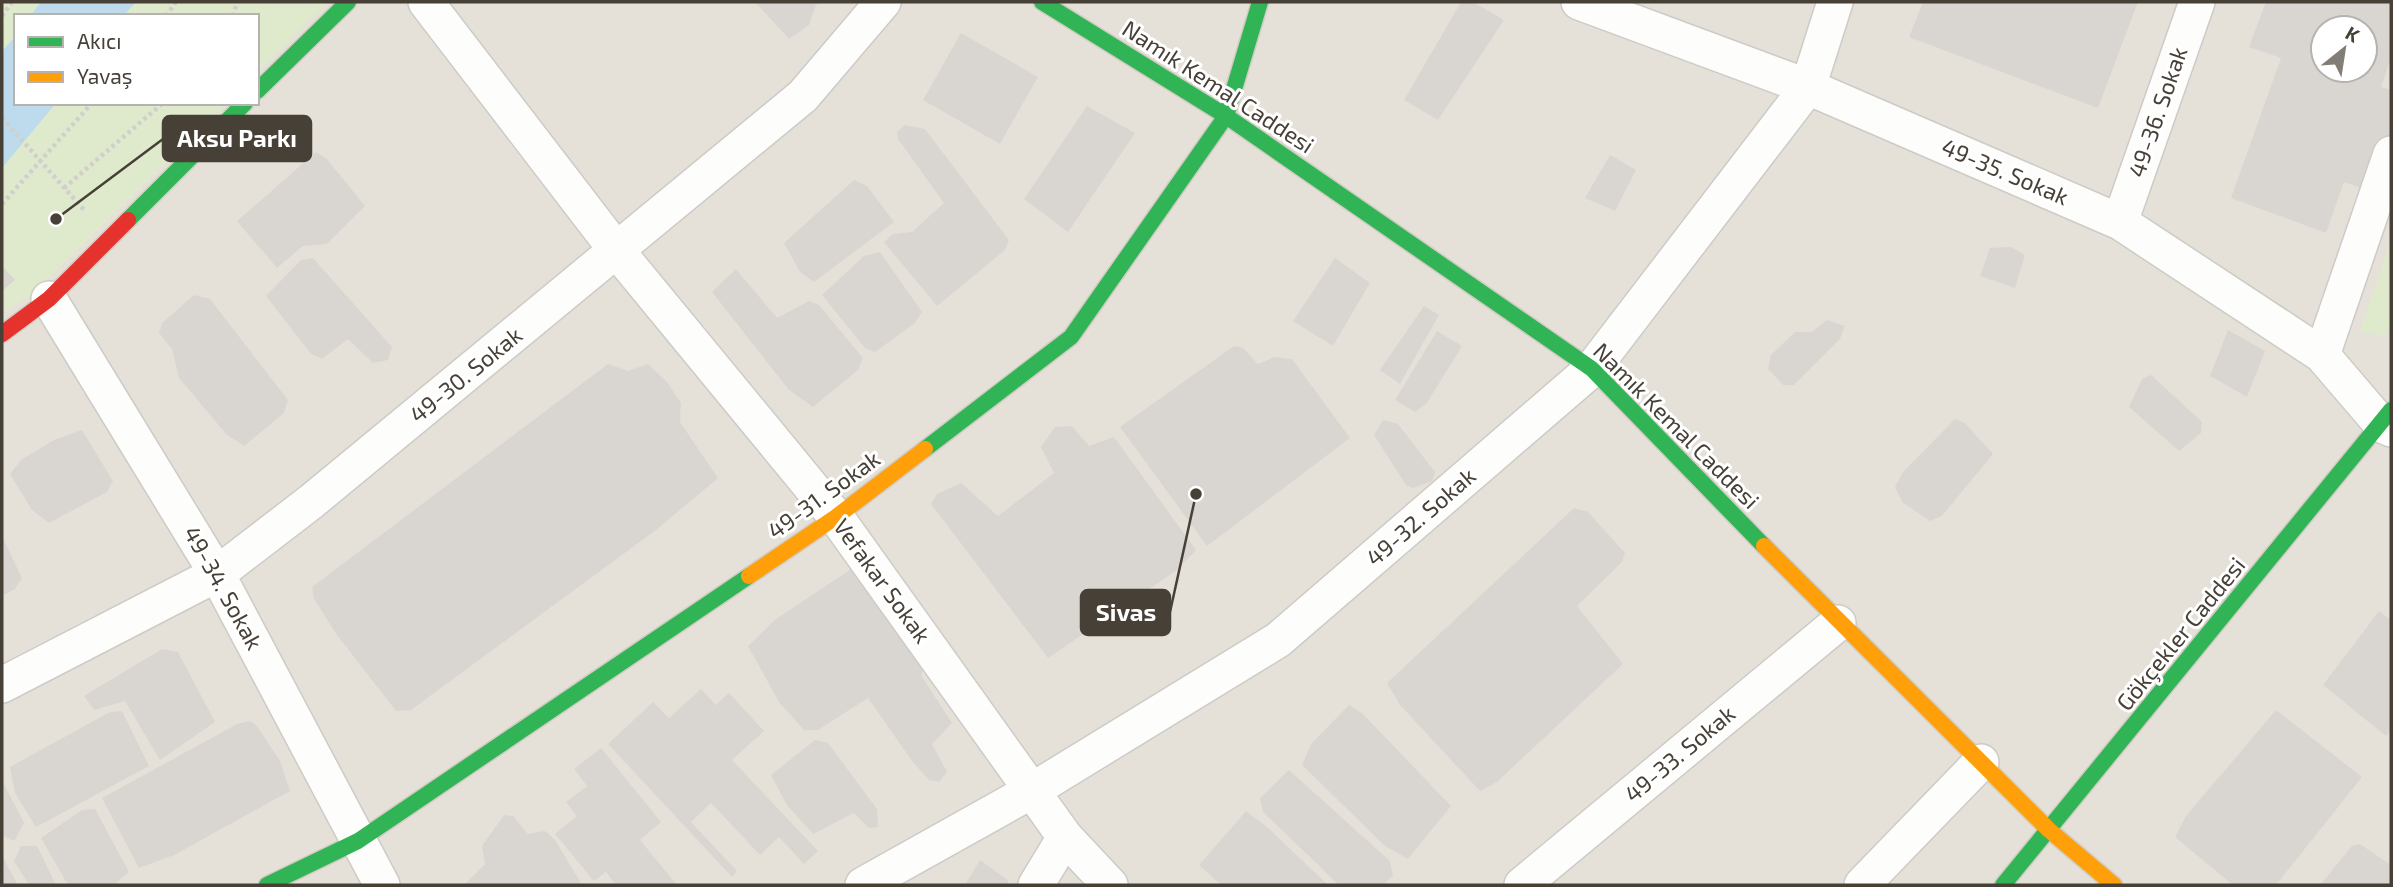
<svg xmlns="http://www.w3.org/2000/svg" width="2393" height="887" viewBox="0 0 2393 887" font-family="'Exo 2',sans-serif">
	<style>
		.residential { fill: #e5e1d9; fill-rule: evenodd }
		.green { fill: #dfeacc }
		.water { fill: #bddbed }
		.building { fill: #d9d6d2; fill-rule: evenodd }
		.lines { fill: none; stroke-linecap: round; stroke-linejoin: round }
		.street-casing { stroke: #cdcbc7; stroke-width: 38 }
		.fast-casing { stroke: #d0ccc2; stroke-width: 19 }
		.slow-casing { stroke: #d0ccc2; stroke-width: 19 }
		.jam-casing { stroke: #d0ccc2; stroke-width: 19 }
		.path { stroke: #d1cfcc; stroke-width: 4.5; stroke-dasharray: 3.5 3.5; stroke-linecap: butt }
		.street { stroke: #fdfdfc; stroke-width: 35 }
		.fast { stroke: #30b455; stroke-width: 16 }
		.slow { stroke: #ff9f0a; stroke-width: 16 }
		.jam { stroke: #e5322d; stroke-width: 16 }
		.labels { text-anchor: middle; stroke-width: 6; stroke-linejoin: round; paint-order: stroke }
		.street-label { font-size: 23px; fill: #474037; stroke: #fff }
		.leader { fill: none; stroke: #474037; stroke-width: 2.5 }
		.callout-dot { fill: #474037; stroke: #fff; stroke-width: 2.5 }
		.callout { fill: #474037; stroke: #474037; stroke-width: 2.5 }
		.callout-label { font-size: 24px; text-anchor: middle; font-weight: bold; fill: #fff }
	</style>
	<rect width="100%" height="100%" fill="#f1efeb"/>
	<path class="residential" d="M2 2H2391V885H2ZM16 16H257V103H16ZM2323 28H2365V70H2323Z"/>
	<path class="green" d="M2 2H328L257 73V16H16V103H227L33 294 2 313Z
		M2391 240V324L2384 336 2360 331Z"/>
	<path class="water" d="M41 2H136L123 16H30Z
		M16 36V103H56L2 168V51Z"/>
	<path class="building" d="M755 2H822L816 5 809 25 789 39Z
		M1461 2H1473L1504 20 1438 120 1404 100Z
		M1923 2H2138L2098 108 1909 37Z
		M2266 2H2391V58L2381 87 2391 90V139L2372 192 2344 182 2326 233 2231 198 2281 58 2249 47ZM2323 28H2365V70H2323Z
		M961 33 1038 77 1000 144 923 100Z
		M1087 106 1135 133 1068 232 1024 199Z
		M905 125 925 129 1009 240 1005 250 937 306 884 242 893 234 912 232 944 203 898 139 897 132Z
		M316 152 326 158 365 206 327 244 303 246 277 268 237 221Z
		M1610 155 1636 170 1615 211 1585 198Z
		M854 180 867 186 894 222 814 282 800 272 784 243Z
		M2011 247 2025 255 2015 288 1980 276 1990 248Z
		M880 252 922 312 915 323 875 352 865 348 822 295 864 256Z
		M313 258 392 347 388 360 373 363 348 339 322 359 311 354 266 296 301 260Z
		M1335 258 1370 283 1333 346 1293 321Z
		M4 268 15 280 2 291V270Z
		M736 269 777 318 809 301 819 305 863 358 858 370 813 407 789 390 712 292Z
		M194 295 210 299 288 400 284 413 244 446 226 434 179 378 172 349 159 333 162 323Z
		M1424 306 1439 315 1400 384 1380 370Z
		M1827 320 1845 326 1840 339 1794 385H1783L1768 369 1771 355 1795 332H1812Z
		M2228 330 2265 351 2247 397 2210 376Z
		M1437 331 1462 346 1427 403 1415 412 1395 400Z
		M1234 346 1243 348 1258 364 1274 357 1292 359 1350 438 1207 546 1120 427Z
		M608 364 628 371 648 364 667 382 681 403 680 422 718 478 656 530 411 710 396 711 337 635 314 599 312 587Z
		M2151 375 2202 422 2201 433 2179 451 2129 407 2142 379Z
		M1955 419 1965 423 1993 454 1942 516 1930 521 1902 502 1895 487 1903 472Z
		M1383 420 1398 424 1435 472 1432 481 1413 488 1406 485 1374 435Z
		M1072 426 1089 446 1114 437 1196 550 1177 570 1048 658 931 504 937 494 961 483 998 516 1054 473 1041 447 1055 427Z
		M82 430 113 481 107 492 49 523 32 510 10 474 21 460 54 440Z
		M1574 508 1588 512 1625 553 1622 562 1577 606 1623 664 1497 782 1480 791 1400 705 1387 683Z
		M2 536 22 578 15 589 2 596Z
		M853 568 932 655 921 675 952 723 932 744 947 772 939 782 929 780 912 761 868 698 818 730H804L779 702 748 646 776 619Z
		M2379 611 2391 620V730L2386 736 2323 685Z
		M162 649 178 652 215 722 160 760 125 701 94 710 84 696Z
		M701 689 716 705 729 693 764 731 732 760 818 851 804 864 779 837 760 855 711 803 691 822 737 871 732 877 608 744 653 702 669 718Z
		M1349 705 1363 714 1451 806 1408 859 1385 846 1302 765 1311 744Z
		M2276 710 2362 777 2276 885H2233L2175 837 2186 816Z
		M122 711 149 766 36 827 15 793 10 767 110 712Z
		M250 721 257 726 280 761 290 791 174 855 139 868 102 798 237 724Z
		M815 740 828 743 877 809 878 827 869 828 854 813 813 834 787 805 771 775Z
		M601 748 661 822 640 840 677 885H616L606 872 594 881 555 834 577 816 566 802 587 786 574 769Z
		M1289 770 1390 861 1393 876 1383 885H1339L1263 812 1260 798Z
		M2 780 24 823 14 841 2 835Z
		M95 809 129 872 114 885H68L41 838 82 810Z
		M1246 811 1267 827 1328 885H1221L1199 865Z
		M504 815 513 816 528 834 545 831 555 840 582 885H464L485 864 482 846Z
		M2360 844 2391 865V885H2320L2352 846Z
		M21 846H37L56 885H29L14 861Z
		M2 856 18 885H2Z
		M980 860 1009 881 1007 885H965Z"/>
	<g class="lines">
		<defs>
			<path id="street" d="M426 2 617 251 836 517 1065 837 1110 885
				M1579 2 1808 87 2120 222 2322 355 2382 425 2391 429
				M2120 222 2197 2
				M49 299 217 574 382 885
				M2322 355 2391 154
				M2 685 217 574 312 501 803 96 883 2
				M863 885 1033 790 1278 640 1592 369 1808 87 1835 2
				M1036 885 1065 837
				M1522 885 1838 623
				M1862 885 1981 762"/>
			<path id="fast" d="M1042 2 1226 116 1592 369 1764 546
				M257 91 348 2
				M128 220 245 103
				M925 449 1071 337 1226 116 1260 2
				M267 885 358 841 749 576
				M2003 885 2391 410"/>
			<path id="slow" d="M1764 546 2049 830 2114 885
				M749 576 836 517 925 449"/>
			<path id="jam" d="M2 334 49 299 128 220"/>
		</defs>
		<use href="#street" class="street-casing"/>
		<use href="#fast" class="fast-casing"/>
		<use href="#slow" class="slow-casing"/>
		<use href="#jam" class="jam-casing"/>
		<path class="path" d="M2 16 12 2
			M166 16 176 2
			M233 16 237 2
			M2 118 85 211
			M64 188 163 103
			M2 204 92 103"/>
		<use href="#street" class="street"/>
		<use href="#fast" class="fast"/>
		<use href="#slow" class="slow"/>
		<use href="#jam" class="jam"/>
	</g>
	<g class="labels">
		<g class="street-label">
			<text transform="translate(1218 87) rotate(33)" y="8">Namık Kemal Caddesi</text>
			<text transform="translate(2158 112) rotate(-71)" y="8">49-36. Sokak</text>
			<text transform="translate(2005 172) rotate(23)" y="8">49-35. Sokak</text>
			<text transform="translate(466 375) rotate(-39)" y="8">49-30. Sokak</text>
			<text transform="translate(1676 426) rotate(45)" y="8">Namık Kemal Caddesi</text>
			<text transform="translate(824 495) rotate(-36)" y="8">49-31. Sokak</text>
			<text transform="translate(1421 517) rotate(-41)" y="8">49-32. Sokak</text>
			<text transform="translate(882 581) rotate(54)" y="8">Vefakar Sokak</text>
			<text transform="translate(223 588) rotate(61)" y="8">49-34. Sokak</text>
			<text transform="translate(2181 634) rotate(-51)" y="8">Gökçekler Caddesi</text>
			<text transform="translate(1680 754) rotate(-40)" y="8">49-33. Sokak</text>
		</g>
	</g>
	<path class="leader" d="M56 219L163 139M1196 494L1170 612"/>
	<g class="callout-dot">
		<circle cx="56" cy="219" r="7"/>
		<circle cx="1196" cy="494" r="7"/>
	</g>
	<g class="callout">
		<rect x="163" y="116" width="148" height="45" rx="7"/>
		<rect x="1081" y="590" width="89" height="45" rx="7"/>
	</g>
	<g class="callout-label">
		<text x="237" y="147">Aksu Parkı</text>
		<text x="1126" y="621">Sivas</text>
	</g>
	<rect width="2393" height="887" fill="none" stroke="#474037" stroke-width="7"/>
	<rect x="14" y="14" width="245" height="91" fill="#ffffff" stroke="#b5b3af" stroke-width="2"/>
	<rect x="28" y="37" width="35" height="10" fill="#30b455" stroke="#b5b3af" stroke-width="2"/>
	<text x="77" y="49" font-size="21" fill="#474037">Akıcı</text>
	<rect x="28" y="72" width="35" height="10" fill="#ff9f0a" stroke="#b5b3af" stroke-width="2"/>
	<text x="77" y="84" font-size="21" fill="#474037">Yavaş</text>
	<g transform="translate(2344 49) rotate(30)"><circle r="33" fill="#ffffff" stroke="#b5b3af" stroke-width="2"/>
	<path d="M0-5L12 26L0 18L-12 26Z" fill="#827d76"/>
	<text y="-10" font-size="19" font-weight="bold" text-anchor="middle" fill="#474037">K</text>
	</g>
</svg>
